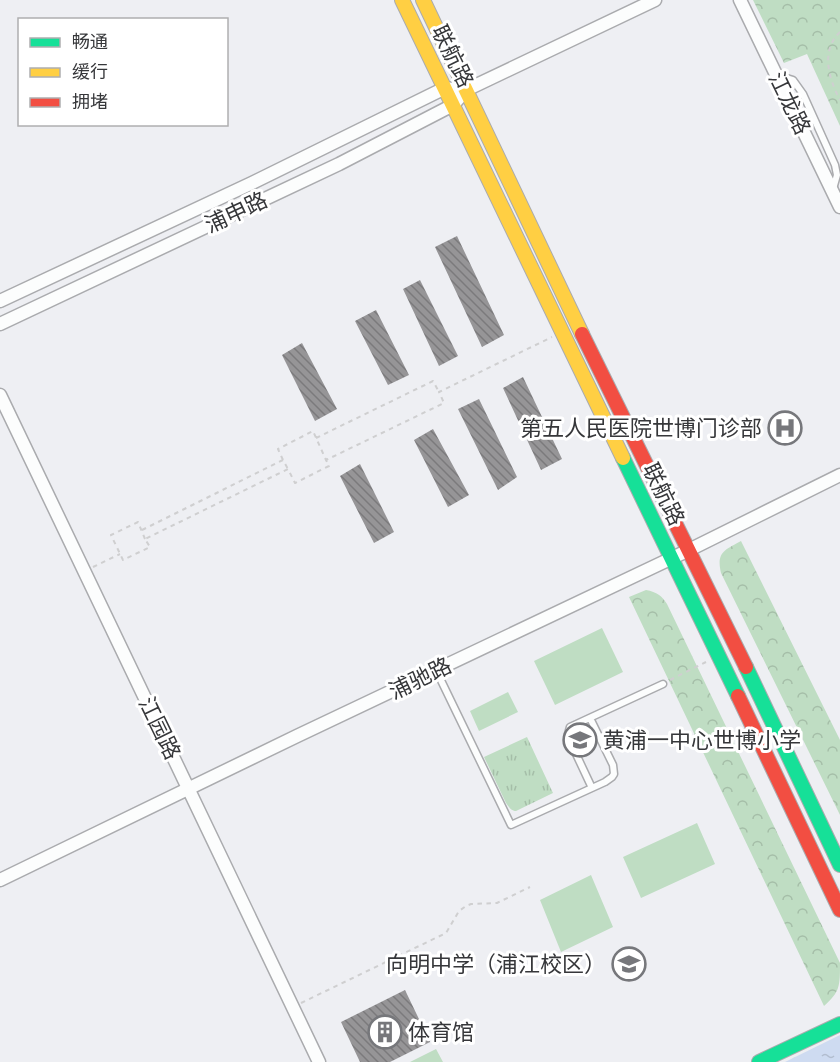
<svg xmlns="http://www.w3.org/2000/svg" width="840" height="1062" viewBox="0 0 840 1062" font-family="'Sofia Sans Condensed','Noto Sans SC',sans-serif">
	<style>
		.grass { fill: url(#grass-tufts) }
		.forest { fill: url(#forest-crowns) }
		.garden { fill: #bfddc3 }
		.water { fill: url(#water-ripples) }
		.building { fill: url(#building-back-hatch) }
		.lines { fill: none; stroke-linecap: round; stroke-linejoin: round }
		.lane-casing { stroke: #aaabae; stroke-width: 9 }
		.street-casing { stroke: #aaabae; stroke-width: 15 }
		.fast-casing { stroke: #aaabae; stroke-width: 16 }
		.slow-casing { stroke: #aaabae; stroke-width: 16 }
		.jam-casing { stroke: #aaabae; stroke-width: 16 }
		.path { stroke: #cfcfd0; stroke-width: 2; stroke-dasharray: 4.5 4.5; stroke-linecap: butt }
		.lane { stroke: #fcfdfd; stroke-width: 6 }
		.street { stroke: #fcfdfd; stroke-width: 12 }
		.fast { stroke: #16e098; stroke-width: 14 }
		.slow { stroke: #ffcf43; stroke-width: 14 }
		.jam { stroke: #f24e42; stroke-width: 14 }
		.labels { text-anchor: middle; stroke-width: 6; stroke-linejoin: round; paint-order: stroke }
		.street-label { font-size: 22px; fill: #36373a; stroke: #fff }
		.poi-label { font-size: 22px; fill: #36373a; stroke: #fff; text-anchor: end }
	</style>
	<defs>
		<pattern id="grass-tufts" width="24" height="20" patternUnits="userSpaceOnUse" patternTransform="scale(1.5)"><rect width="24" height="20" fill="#bfddc3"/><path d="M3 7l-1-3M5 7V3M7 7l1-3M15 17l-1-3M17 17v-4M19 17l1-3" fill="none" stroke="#a5bea8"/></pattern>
		<pattern id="forest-crowns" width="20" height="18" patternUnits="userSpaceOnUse" patternTransform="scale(1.5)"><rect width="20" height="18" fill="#bfddc3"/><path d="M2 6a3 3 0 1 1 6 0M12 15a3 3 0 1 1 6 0" fill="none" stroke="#a5bea8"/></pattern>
		<pattern id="water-ripples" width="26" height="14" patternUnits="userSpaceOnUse" patternTransform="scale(1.5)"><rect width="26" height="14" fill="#cedbf1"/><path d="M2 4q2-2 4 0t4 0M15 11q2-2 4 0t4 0" fill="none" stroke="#b2bdcf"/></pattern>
		<pattern id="building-back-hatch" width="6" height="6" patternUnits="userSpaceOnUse" patternTransform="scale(1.5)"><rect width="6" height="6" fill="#969597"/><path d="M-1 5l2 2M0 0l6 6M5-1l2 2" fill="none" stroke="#7b7a7c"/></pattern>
	</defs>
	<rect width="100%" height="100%" fill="#eeeff3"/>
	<path class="grass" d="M527 737 553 793 516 811C511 811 509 807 506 803L484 757Z"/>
	<path class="forest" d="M753 0H840V126L807 54 784 63Z
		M741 541 840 740V815L721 573C716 552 725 550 741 541Z
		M646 590C657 592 662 596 667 604L840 963C840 986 840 992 824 1006L629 597Z"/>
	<path class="garden" d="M602 628 623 672 555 705 534 661Z
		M508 692 518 712 479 731 470 711Z
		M697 823 715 864 641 898 623 857Z
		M591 875 613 927 561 952 540 900Z
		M436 1049 443 1062H410Z"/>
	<path class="water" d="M840 1035V1062H785Z"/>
	<path class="building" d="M457 236 504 335 482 347 435 247Z
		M420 280 458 356 439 366 403 289Z
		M376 310 409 375 388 385 355 321Z
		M302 343 337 409 315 421 282 355Z
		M523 377 562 459 541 470 503 388Z
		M479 399 517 477 498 490 458 409Z
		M433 429 469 495 448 507 414 440Z
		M360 464 394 532 374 543 340 476Z
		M405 990 430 1042 390 1062H360L341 1022Z"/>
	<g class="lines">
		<defs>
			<path id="lane" d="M777 75 793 80 803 94 835 165 837 175 833 189
				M436 670 511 825 605 782 612 777 614 774 613 765 590 718
				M592 788 569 739 568 734 570 727 663 684"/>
			<path id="street" d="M740 0 840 207
				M0 301 252 183 445 88 452 89
				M0 324 339 164 453 105 466 90 655 0
				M0 395 319 1062
				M0 880 297 736 689 550 840 475"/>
			<path id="fast" d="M623 458 738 696
				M746 667 840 865
				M759 1062 840 1024"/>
			<path id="slow" d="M402 0 623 458
				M423 0 582 334"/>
			<path id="jam" d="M582 334 746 667
				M738 696 840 910"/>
		</defs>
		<use href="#lane" class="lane-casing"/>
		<use href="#street" class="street-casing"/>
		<use href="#fast" class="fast-casing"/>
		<use href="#slow" class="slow-casing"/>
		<use href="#jam" class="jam-casing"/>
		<path class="path" d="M840 32C820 51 829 79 840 100
			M316 438 433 381 439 392
			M283 460 278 449 313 431 326 460
			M142 530 283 460 288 469
			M145 539 138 522 111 535 123 560 150 547 145 539 288 469 295 483 329 466 326 460 444 403 439 392 552 337
			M93 567 120 554
			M670 680 706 662
			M301 1003 446 933 459 911 466 906 471 904 497 903 530 887"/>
		<use href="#lane" class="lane"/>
		<use href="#street" class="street"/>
		<use href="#fast" class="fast"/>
		<use href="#slow" class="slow"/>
		<use href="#jam" class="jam"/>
	</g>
	<defs>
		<symbol id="hospital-ring" viewBox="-11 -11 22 22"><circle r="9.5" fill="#fff" stroke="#76777b" stroke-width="1.5"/><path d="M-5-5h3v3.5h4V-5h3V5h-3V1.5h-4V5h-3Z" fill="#76777b"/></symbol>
		<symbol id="school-ring" viewBox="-11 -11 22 22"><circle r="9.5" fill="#fff" stroke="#76777b" stroke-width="1.5"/><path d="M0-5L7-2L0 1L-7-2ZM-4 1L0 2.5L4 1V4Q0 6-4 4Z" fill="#76777b"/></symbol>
		<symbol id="building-ring" viewBox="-11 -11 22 22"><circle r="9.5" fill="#fff" stroke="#76777b" stroke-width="1.5"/><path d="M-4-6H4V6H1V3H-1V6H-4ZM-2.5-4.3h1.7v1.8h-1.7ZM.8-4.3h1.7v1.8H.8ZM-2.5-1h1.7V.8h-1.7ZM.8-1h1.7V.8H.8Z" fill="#76777b"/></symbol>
	</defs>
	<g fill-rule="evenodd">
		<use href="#hospital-ring" x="766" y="409" width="38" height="38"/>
		<use href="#school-ring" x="561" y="721" width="38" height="38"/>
		<use href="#school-ring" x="610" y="945" width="38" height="38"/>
		<use href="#building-ring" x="366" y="1013" width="38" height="38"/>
	</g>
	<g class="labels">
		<g class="street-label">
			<text transform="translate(453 56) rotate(64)" y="8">联航路</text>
			<text transform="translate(790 103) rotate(64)" y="8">江龙路</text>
			<text transform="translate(236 212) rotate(-25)" y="8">浦申路</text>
			<text transform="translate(664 494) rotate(64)" y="8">联航路</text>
			<text transform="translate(420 678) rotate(-26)" y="8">浦驰路</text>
			<text transform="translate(160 728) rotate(64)" y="8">江园路</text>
		</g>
		<g class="poi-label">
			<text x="762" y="436">第五人民医院世博门诊部</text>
			<text x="603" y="748" text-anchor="start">黄浦一中心世博小学</text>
			<text x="606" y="972">向明中学（浦江校区）</text>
			<text x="408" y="1040" text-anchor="start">体育馆</text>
		</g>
	</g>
	<rect x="18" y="18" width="210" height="108" fill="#ffffff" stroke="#afafb0" stroke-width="1.5"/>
	<rect x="30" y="38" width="30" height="9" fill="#16e098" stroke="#afafb0" stroke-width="1.5"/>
	<text x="72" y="48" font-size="18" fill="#36373a">畅通</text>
	<rect x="30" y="68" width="30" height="9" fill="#ffcf43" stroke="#afafb0" stroke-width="1.5"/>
	<text x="72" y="78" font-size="18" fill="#36373a">缓行</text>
	<rect x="30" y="98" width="30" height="9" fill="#f24e42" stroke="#afafb0" stroke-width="1.5"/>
	<text x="72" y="108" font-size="18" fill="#36373a">拥堵</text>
</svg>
